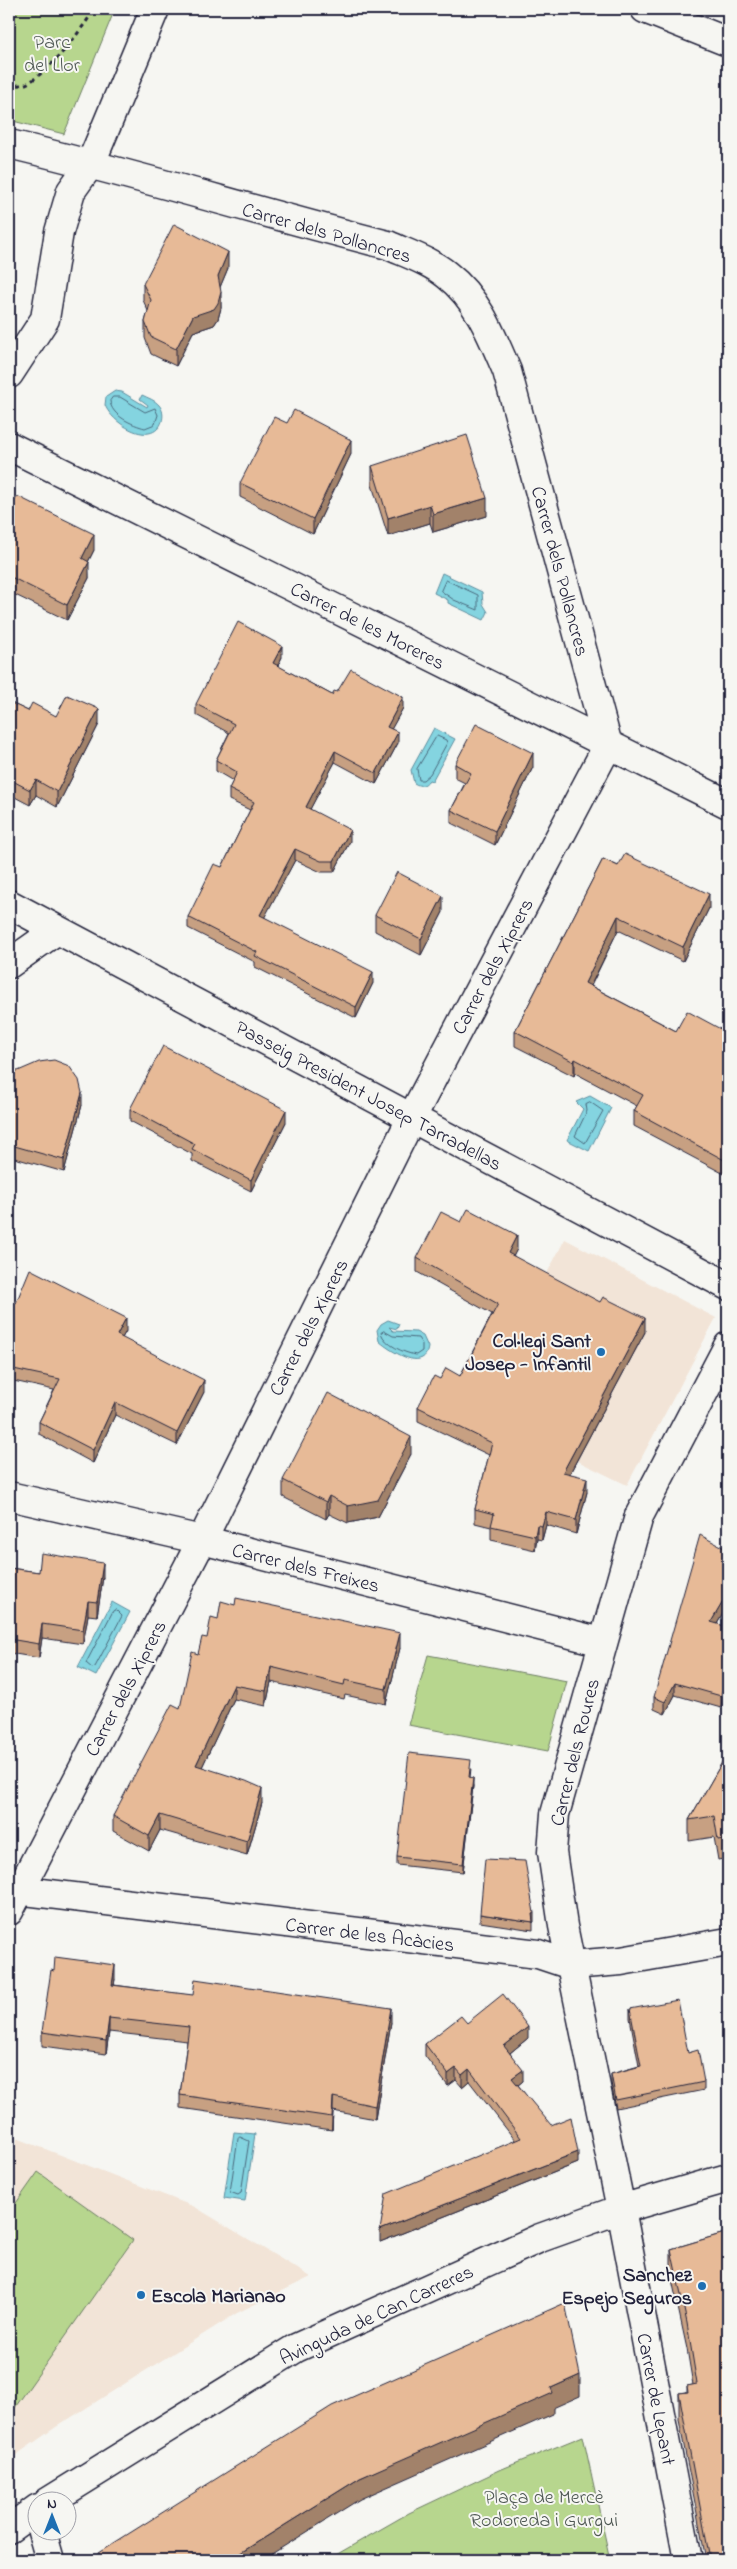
<svg xmlns="http://www.w3.org/2000/svg" width="737" height="2569" viewBox="0 0 737 2569" font-family="'Indie Flower',sans-serif">
	<style>
		.built { fill: #f2e4d7 }
		.green { fill: #b7d68e; stroke: #6c7c64 }
		.water { fill: #84d4e0; stroke: #5d8d9e }
		.lines { fill: none; stroke-linecap: round; stroke-linejoin: round }
		.shore { stroke: #49697d; stroke-width: 1 }
		.street-casing { stroke: #22223b; stroke-width: 31 }
		.path { stroke: #22223b; stroke-width: 3; stroke-dasharray: 4 4; stroke-linecap: butt }
		.street { stroke: #f6f6f2; stroke-width: 28 }
		.wall { fill: #c7a082; stroke: #22223b }
		.shaded-wall { fill: #a2826a; stroke: #22223b }
		.building { fill: #e7ba97; stroke: #22223b }
		.poi-dot { fill: #1f6fb2; stroke: #f6f6f2; stroke-width: 2 }
		.labels { text-anchor: middle; stroke-width: 4; stroke-linejoin: round; paint-order: stroke }
		.park-label { font-size: 20px; fill: #4f5854; stroke: #f6f6f2 }
		.street-label { font-size: 20px; fill: #22223b; stroke: #f6f6f2 }
		.poi-label { font-size: 20px; font-weight: bold; fill: #22223b; stroke: #f6f6f2; text-anchor: end }
	</style>
	<rect width="100%" height="100%" fill="#f6f6f2"/>
	<filter id="ink" filterUnits="userSpaceOnUse"><feTurbulence type="fractalNoise" baseFrequency=".02" numOctaves="2"/><feDisplacementMap in="SourceGraphic" scale="10" xChannelSelector="R" yChannelSelector="G"/><feConvolveMatrix kernelMatrix="1 2 1 2 8 2 1 2 1" color-interpolation-filters="sRGB"/></filter>
	<g filter="url(#ink)">
		<path class="built" d="M565 1239 716 1318 627 1485 475 1411Z
			M9 2135 195 2207 311 2277 237 2313 56 2427 9 2460Z"/>
		<path class="green" d="M9 9H115L64 134 9 120Z
			M428 1655 567 1681 548 1751 408 1725Z
			M38 2172 133 2240 9 2416V2213Z
			M583 2436 610 2560H327L409 2513 502 2469Z"/>
		<path class="water" d="M115 391 122 392 147 407 148 405 140 399 142 395C148 398 155 400 159 405 167 414 162 431 149 433 134 436 110 419 105 405L106 397Z
			M442 573 482 592 483 604 488 612 484 620 448 603V600L434 593Z
			M434 728 455 739 432 781 429 780C425 786 420 787 414 783L411 770Z
			M590 1096 611 1108 589 1151 567 1140 583 1109 576 1102Z
			M388 1320 399 1324 397 1329 389 1327 393 1331 416 1332 423 1336 428 1347C425 1374 389 1350 379 1341L377 1330 381 1324Z
			M112 1602 130 1612 96 1676 78 1667Z
			M234 2132 255 2134 245 2201 224 2198Z"/>
		<g class="lines">
			<path class="shore" d="M113 397H120L145 412 155 408 158 415 155 424 145 428C133 425 111 416 110 401Z
				M446 580 478 595V610L454 600 441 591Z
				M437 736 446 740 447 743 430 774 423 780H419L417 769Z
				M590 1102 603 1111 585 1143 575 1136 587 1111 586 1104Z
				M384 1331 393 1336 418 1338 422 1344V1351L416 1355C404 1353 385 1345 381 1333Z
				M116 1610 122 1616 95 1667 92 1668 86 1663 113 1611Z
				M240 2137 249 2141 241 2193 238 2195 230 2192 238 2139Z"/>
			<defs>
				<path id="street" d="M645 9 728 42
					M9 144C136 174 261 213 388 245 408 254 430 261 447 275 478 299 492 336 507 371L608 745
					M9 374 45 319 59 232 71 191 91 163 155 9
					M9 446 728 804
					M9 904 728 1286
					M9 964 57 930
					M9 1496 202 1540 602 1642
					M9 1889 538 1954 571 1965 621 1961 728 1942
					M9 1911 202 1540 412 1117 608 745
					M48 2502 296 2348 540 2238 621 2209 728 2178
					M9 2529 38 2508
					M42 2532 50 2560
					M688 2560 621 2209 563 1926 552 1852 555 1814 639 1516 728 1346"/>
			</defs>
			<use href="#street" class="street-casing"/>
			<path class="path" d="M9 85C15 85 23 86 28 83 55 66 77 35 95 9"/>
			<use href="#street" class="street"/>
		</g>
		<path class="wall" d="M228 268 220 287 221 308 218 319 214 325 193 332 176 366 151 354 145 338V322L148 311 143 300V284Z
			M351 454 313 534 240 497V483Z
			M372 466 487 516 433 532 430 523 388 536 372 485Z
			M9 512 94 550 88 562 89 578 67 620 9 592Z
			M282 657 278 666 332 695 337 692 403 708 391 729 398 743 376 784 335 762 310 809 350 841 334 872H321L295 860 264 917 373 983 356 1018 255 967V962L188 928V917L222 867 250 810 229 800V789L233 781 216 771V760L229 733 196 715V704Z
			M9 702 28 711 99 724 57 807 36 795 30 805 9 794Z
			M455 764 533 767 495 845 451 823V810L465 783 455 778Z
			M603 859 709 908 683 961 618 930 591 986 676 1031 728 1033V1176L634 1126V1111L637 1106 575 1073 574 1076 515 1046V1031Z
			M443 912 421 955 375 931V915Z
			M9 1069 82 1105 64 1172 11 1157H9Z
			M130 1109 286 1122 251 1191 192 1161V1154L130 1121Z
			M461 1222 517 1249 513 1256 645 1332 570 1473 587 1492 576 1534 546 1525 542 1540 537 1539 535 1550 491 1540V1527L475 1523V1509L489 1455 418 1421V1407L440 1379 460 1376 492 1314 417 1272V1258Z
			M9 1302 126 1331 122 1338 204 1392 177 1445 115 1415 93 1463 39 1434V1422L54 1390 9 1380Z
			M411 1454 378 1517 348 1523 329 1514 326 1519 283 1497V1480Z
			M9 1568 39 1572 103 1577 97 1616 88 1615 83 1644 42 1638 39 1658 9 1653Z
			M728 1605 717 1624 728 1627V1679L721 1708 675 1695 665 1714 654 1709V1697Z
			M207 1638 400 1648 386 1704 345 1695 344 1699 271 1682 266 1706 234 1699 202 1767 262 1803 247 1855 160 1830 149 1851 113 1831V1816L180 1708 198 1654Z
			M728 1752V1858L718 1860 714 1837 689 1841V1820Z
			M471 1768 470 1778 473 1786 463 1872 397 1865V1857Z
			M480 1914 534 1922H533V1930L480 1922Z
			M115 1979 114 1985 391 2022 375 2119 333 2111 332 2130 180 2108V2095L187 2041 109 2032 106 2054 42 2046V2032Z
			M630 2009 688 2053 704 2082V2090L616 2108 611 2083V2074L639 2066 630 2018Z
			M467 2023 528 2038 510 2053 523 2081 518 2085 578 2163 380 2242 515 2140 469 2081 462 2087 456 2080 448 2086 425 2056V2044Z
			M728 2232V2560H706L679 2420V2393L687 2392V2386L693 2385 687 2349 671 2275V2249Z"/>
		<path class="shaded-wall" d="M228 252V268L218 292V276Z
			M221 292V308L218 319 214 325 193 332 176 366V349L193 316Z
			M351 440V454L313 534V519Z
			M487 498V516L433 532V514Z
			M430 505V523L388 536V518Z
			M94 534V550L82 574V558Z
			M89 562V578L67 620V605Z
			M282 646V657L273 674V663Z
			M403 697V708L387 737V727Z
			M99 709V724L57 807V792Z
			M398 732V743L376 784V773Z
			M335 751V762L306 817V807Z
			M533 753V767L495 845V831Z
			M36 780V795L30 805V790Z
			M350 830V841L334 872V861Z
			M295 849V860L260 926V915Z
			M709 894V908L683 961V947Z
			M443 896V912L421 955V939Z
			M618 916V930L585 997V983Z
			M373 972V983L356 1018V1007Z
			M575 1059V1073L574 1076V1062Z
			M82 1093V1105L64 1172V1160Z
			M286 1110V1122L251 1191V1180Z
			M517 1235V1249L508 1267V1253Z
			M126 1318V1331L117 1347V1335Z
			M645 1318V1332L563 1486V1472Z
			M204 1380V1392L177 1445V1433Z
			M115 1402V1415L93 1463V1450Z
			M411 1437V1454L378 1517 348 1523V1506Z
			M587 1478V1492L576 1534V1520Z
			M329 1496V1514L326 1519V1502Z
			M546 1512V1525L542 1540V1526Z
			M537 1525V1539L535 1550V1536Z
			M103 1563V1577L97 1616V1602Z
			M728 1593V1605L711 1634V1622Z
			M88 1601V1615L83 1644V1630Z
			M42 1624V1638L39 1658V1644Z
			M400 1633V1648L386 1704V1689Z
			M271 1667V1682L266 1706V1691Z
			M728 1668V1679L721 1708V1696Z
			M675 1683V1695L665 1714V1702Z
			M234 1685V1699L196 1780V1765Z
			M473 1778V1786L463 1872V1864Z
			M262 1788V1803L247 1855V1841Z
			M160 1815V1830L149 1851V1836Z
			M534 1913V1922H532V1914Z
			M115 1965V1979L112 1998V1985Z
			M391 2008V2022L375 2119V2106Z
			M109 2018V2032L106 2054V2041Z
			M528 2027V2038L504 2058V2046Z
			M456 2068V2080L448 2086V2074Z
			M469 2069V2081L462 2087V2075Z
			M523 2070V2081L512 2090V2078Z
			M333 2097V2111L332 2130V2117Z
			M578 2152V2163L380 2242V2230Z
			M580 2375V2396L553 2408V2414L360 2499 262 2560H229L360 2478 551 2388Z"/>
		<path class="building" d="M174 224 228 252 218 276 221 292 218 303 214 309 193 316 176 349 151 337 145 322 151 300 143 284Z
			M294 410 351 440 313 519 240 483 274 417 287 423Z
			M467 435 487 498 433 514 430 505 388 518 372 466Z
			M17 496 94 534 82 558 89 562 67 605 9 576V512Z
			M238 622 282 646 273 663 332 695 334 691 337 692 351 669 403 697 387 727 398 732 376 773 335 751 306 807 350 830 334 861H321L295 849 260 915 373 972 356 1007 255 956 257 952 188 917 214 864 222 867 254 802 229 789 237 772 216 760 234 724 196 704Z
			M67 695 99 709 57 792 36 780 30 790 9 779V702L28 711 32 703 56 716Z
			M476 724 533 753 495 831 451 810 471 773 455 764Z
			M625 854 709 894 683 947 618 916 585 983 676 1031 687 1011 728 1033V1162L634 1111 643 1095 575 1059 574 1062 515 1031 603 859 618 866Z
			M397 872 443 896 421 939 375 915Z
			M163 1046 286 1110 251 1180 192 1149 195 1144 130 1109Z
			M54 1060 69 1066 79 1080 82 1093 64 1160 11 1145H9V1069L18 1071 39 1062Z
			M468 1209 517 1235 508 1253 600 1302 603 1297 645 1318 563 1472 587 1478 576 1520 546 1512 542 1526 537 1525 535 1536 491 1526 494 1514 475 1509 492 1443 418 1407 434 1376 440 1379 446 1368 460 1376 498 1304 417 1258 441 1212 461 1222Z
			M30 1269 126 1318 117 1335 204 1380 177 1433 115 1402 93 1450 39 1422 60 1379 9 1368V1302L16 1303Z
			M328 1393 411 1437 378 1500 348 1506 329 1496 326 1502 283 1480Z
			M700 1535 728 1550V1593L711 1622 728 1627V1668L721 1696 675 1683 665 1702 654 1697Z
			M41 1553 103 1563 97 1602 88 1601 83 1630 42 1624 39 1644 9 1639V1568L39 1572Z
			M236 1598 400 1633 386 1689 345 1680 344 1685 271 1667 266 1691 234 1685 196 1765 246 1781 262 1788 247 1841 160 1815 149 1836 113 1816 172 1704 180 1708 192 1652 198 1654 202 1637 207 1638 211 1617 218 1619 221 1601 235 1605Z
			M728 1752V1838L718 1840 714 1816 689 1820Z
			M409 1753 471 1760 469 1777 473 1778 463 1864 397 1857Z
			M485 1859 525 1861 534 1913 532 1914 533 1922 480 1914Z
			M55 1957 115 1965 112 1985 193 1995 195 1979 391 2008 375 2106 333 2097 332 2117 180 2095 189 2027 109 2018 106 2041 42 2032 51 1970 54 1971Z
			M503 1994 528 2027 504 2046 523 2070 512 2078 551 2125 571 2117 578 2152 380 2230 386 2194 521 2138 469 2069 462 2075 456 2068 448 2074 425 2044 461 2016 467 2023Z
			M678 2000 688 2053 698 2050 704 2082 616 2100 611 2074 641 2066 630 2009Z
			M728 2232V2560H710L679 2393 688 2392 687 2386 697 2384 687 2323 671 2249Z
			M565 2303 580 2375 551 2388 553 2393 360 2478 229 2560H99L98 2553 332 2406Z"/>
	</g>
	<g class="poi-dot">
		<circle cx="601" cy="1352" r="5"/>
		<circle cx="702" cy="2286" r="5"/>
		<circle cx="141" cy="2295" r="5"/>
	</g>
	<g class="labels">
		<g class="park-label">
			<text x="52" y="48">Parc<tspan x="52" dy="23">del Llor</tspan></text>
			<text x="544" y="2503">Plaça de Mercè<tspan x="544" dy="23">Rodoreda i Gurgui</tspan></text>
		</g>
		<g class="street-label">
			<text transform="translate(327 232) rotate(16)" y="7">Carrer dels Pollancres</text>
			<text transform="translate(561 571) rotate(75)" y="7">Carrer dels Pollancres</text>
			<text transform="translate(368 625) rotate(27)" y="7">Carrer de les Moreres</text>
			<text transform="translate(492 966) rotate(-62)" y="7">Carrer dels Xiprers</text>
			<text transform="translate(369 1095) rotate(28)" y="7">Passeig President Josep Tarradellas</text>
			<text transform="translate(308 1327) rotate(-63)" y="7">Carrer dels Xiprers</text>
			<text transform="translate(306 1567) rotate(14)" y="7">Carrer dels Freixes</text>
			<text transform="translate(125 1688) rotate(-62)" y="7">Carrer dels Xiprers</text>
			<text transform="translate(574 1752) rotate(-76)" y="7">Carrer dels Roures</text>
			<text transform="translate(370 1934) rotate(7)" y="7">Carrer de les Acàcies</text>
			<text transform="translate(376 2314) rotate(-25)" y="7">Avinguda de Can Carreres</text>
			<text transform="translate(657 2399) rotate(79)" y="7">Carrer de Lepant</text>
		</g>
		<g class="poi-label">
			<text x="591" y="1347">Col·legi Sant<tspan x="591" dy="23">Josep - Infantil</tspan></text>
			<text x="692" y="2281">Sanchez<tspan x="692" dy="23">Espejo Seguros</tspan></text>
			<text x="151" y="2302" text-anchor="start">Escola Marianao</text>
		</g>
	</g>
	<rect width="737" height="2569" fill="none" stroke="#f6f6f2" stroke-width="30"/>
	<rect x="15" y="15" width="707" height="2539" fill="none" stroke="#22223b" stroke-width="2" filter="url(#ink)"/>
	<g transform="translate(52 2516)"><circle r="24" fill="#f6f6f2" stroke="#a1a1a9"/>
	<path d="M0-4L9 19L0 12L-9 19Z" fill="#1f6fb2"/>
	<text y="-8" font-size="14" font-weight="bold" text-anchor="middle" fill="#22223b">N</text>
	</g>
</svg>
